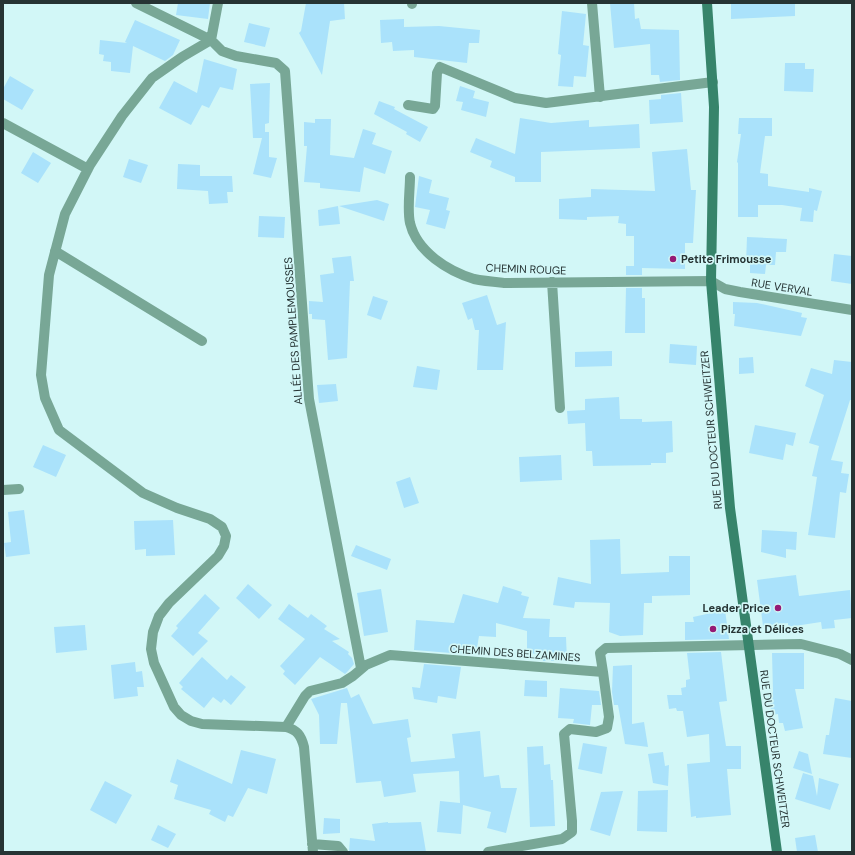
<svg xmlns="http://www.w3.org/2000/svg" width="855" height="855" viewBox="0 0 855 855" font-family="'DM Sans',sans-serif">
	<style>
		.building { fill: #aae2fb }
		.lines { fill: none; stroke-linecap: round; stroke-linejoin: round }
		.street { stroke: #78a796; stroke-width: 10 }
		.secondary { stroke: #37846b; stroke-width: 10 }
		.poi-dot { fill: #951a75; stroke: #d2f7f7; stroke-width: 1.5 }
		.labels { text-anchor: middle; stroke-width: 3.5; stroke-linejoin: round; paint-order: stroke }
		.poi-label { font-size: 11px; font-weight: bold; fill: #263434; stroke: #d2f7f7; text-anchor: start }
		.street-label { font-size: 11px; fill: #263434; stroke: #d2f7f7 }
	</style>
	<rect width="100%" height="100%" fill="#d2f7f7"/>
	<path class="building" d="M178 3H210L208 19 176 15Z
		M306 3H344L345 19 330 21 322 75 299 33 301 31Z
		M610 3H634L635 19 639 18 641 29 679 30 680 80 660 82 659 75H651L650 44 614 48Z
		M731 3H795V16L731 19Z
		M562 11 586 14 583 45 589 46 586 77 574 76 573 87 558 86 561 55 558 54Z
		M404 19V27L439 26 480 30 479 43H469L467 63 414 57V50L393 51 392 42 381 43 380 20Z
		M135 20 180 40 173 55 165 61 133 46 130 73 111 71V62L103 61 104 55 99 54 100 40 127 43 125 42Z
		M249 23 270 28 265 47 244 42Z
		M204 59 237 69 233 90 220 87 209 108 202 105 191 125 159 108 174 81 197 93Z
		M785 63H805V69H814L813 92 784 91Z
		M10 76 34 90 22 110 3 99V89Z
		M270 83 269 123 265 124V132H269V157L277 158 271 178 253 174 262 138H253L250 84Z
		M460 86 475 91 473 98 489 102 486 117 461 110 463 102 456 101Z
		M681 93 683 122 650 124 649 100 661 99V95Z
		M379 101 395 107 394 109 428 127 420 142 406 134 407 132 374 114Z
		M520 118 551 123 589 120V127L639 124 640 148 541 152V182H515V177L490 167 492 161 470 152 476 138 515 154Z
		M739 118H772V136H765L760 173 768 174V186L809 192V188L822 191 817 211 814 210 813 222 800 221 802 208 782 205H758V217H738V163L737 162 741 134H738Z
		M315 119H331L330 155 354 158 363 129 376 133 372 144 392 151 385 174 364 167 360 192 320 188V183L304 182 307 146H304V122L315 123Z
		M687 149 691 190H696L693 243H685V269L642 268V275H626V266H634V236H626V224L618 223 619 216 587 217V220L559 219V199L591 197V189L655 191 652 152Z
		M33 152 51 163 38 183 21 173Z
		M129 159 148 165 141 183 123 177Z
		M178 164 200 165V176H232L233 192H227L228 203 209 204 208 191 177 189Z
		M419 176 432 180 429 193 449 198 446 210 450 211 445 229 426 224 430 210 415 207Z
		M377 200 389 204 384 221 339 206Z
		M338 206 340 224 319 226 318 210Z
		M259 216 285 217 284 238 258 237Z
		M747 237 787 239 786 252H776L775 265H766L765 274 750 273V264H746Z
		M834 254 852 256V284L831 281Z
		M351 256 354 281H350L347 358 328 360 325 320 312 319V314H309V301L323 302 320 275 334 273 332 258Z
		M626 288H642V298H645V333H625Z
		M487 295 497 325 506 322 503 370H477L479 330H475L472 318 468 320 462 303Z
		M373 296 388 301 381 320 367 315Z
		M733 302 757 303 802 313 801 317 807 318 801 336 734 326 735 314H733Z
		M670 344 697 346 696 365 669 363Z
		M612 351V366L575 367V352Z
		M753 357 754 373 739 374V358Z
		M834 360 852 362V400H850L831 460 843 462 841 473 849 474 846 493 840 492 835 538 808 535 817 477 812 476 819 446 809 443 824 395 805 386 811 368 832 374Z
		M417 366 440 370 437 390 413 387Z
		M336 384 338 401 319 403 317 385Z
		M619 397 620 419H642V422L672 421 673 452 666 453V463H651V465L593 466 592 451H586L585 423 568 424 567 411 585 410V399Z
		M755 425 796 433 793 446 786 444 783 460 749 453Z
		M43 445 66 455 56 477 33 467Z
		M561 455 562 480 520 482 519 457Z
		M410 477 419 503 404 508 396 482Z
		M24 510 30 554 6 557 4 543 11 542 8 512Z
		M173 520 175 555 146 556V549L135 550 134 521Z
		M762 530 797 532 796 550 786 549V558L761 552Z
		M620 539 621 574 669 572V556H690V595L652 596V603H644L643 635 620 636 609 632 610 603 575 602 574 608 553 605 558 577 591 584 590 540Z
		M356 545 391 559 387 570 351 556Z
		M796 575 799 596 850 590 852 618 834 620 835 628 822 629 821 622 788 627V623L763 626 757 580Z
		M248 584 272 605 259 619 236 598Z
		M503 586 522 592 521 595 529 597 523 618 550 619 549 637H566L567 661H543L542 653 527 654V631L496 623V637L479 636 477 648 464 647 463 654 414 650 416 620 454 623 463 594 498 603Z
		M381 589 388 632 364 636 357 593Z
		M205 594 220 608 198 633 208 641 193 656 171 636 178 628 176 626Z
		M289 604 308 618 311 614 327 626 324 629 340 639 332 641 349 652 348 654 352 658 354 664 348 671 345 674 320 657 295 685 283 674 285 671 280 666 305 639 278 619Z
		M725 610 729 639 685 640V622H694L693 617Z
		M85 625 87 650 56 653 54 627Z
		M721 652 727 701 719 702 726 746H741V769H727L731 815 696 818V816L691 817 687 764 710 762 709 734 687 737 683 711H677L676 708 669 709 667 695H682L681 688 686 687V680L690 679 687 653Z
		M772 653H804V689H795L803 728 785 731 783 723H779L778 714 772 715 768 693 773 692Z
		M202 657 227 680 231 675 246 687 231 705 224 699 221 703 213 697 204 708 181 689 183 687 179 683Z
		M135 662 136 672 142 671 144 687H137L138 696 114 699 111 665Z
		M424 664 461 667 456 699 438 696 437 703 414 699 412 687 420 688Z
		M632 665V724L644 722 648 747 625 744 618 705H614L612 692 613 666Z
		M525 680 547 681V697L524 696Z
		M347 688 351 698 359 694 373 724 408 719 411 737 407 738 411 762 455 758 452 734 480 731 484 777 499 775 501 788H517L506 833 487 828 491 812 463 805 461 834 437 832 440 801 460 803 459 771 413 774 416 792 384 797 381 781 356 783 347 703H341L337 744H320L319 715 311 699Z
		M560 688 599 691 601 705H592L590 725 573 723 574 719 558 718Z
		M835 698 852 701V758L823 754 826 735H829Z
		M583 743 607 747 602 774 578 769Z
		M543 746 544 765 550 764 551 780H553L555 826 530 827 527 747Z
		M241 750 276 759 267 794 248 788 233 817 228 815 225 822 209 814 211 810 174 799 178 785 170 782 177 759 232 784Z
		M799 751 808 754 812 774 793 768Z
		M663 752 665 766 669 765 668 786 653 783 648 754Z
		M803 773 813 776 817 796 819 778 839 784 830 810 795 799Z
		M105 781 132 795 116 824 90 810Z
		M668 790 667 832 637 831 638 791Z
		M623 791 610 836 590 830 601 792Z
		M324 818 340 819V833L323 834Z
		M388 822V823L421 822 426 852H349L350 838 375 841 372 824Z
		M158 825 176 834 168 848 151 840Z
		M815 835 818 852H797L795 838Z"/>
	<g class="lines">
		<path class="street" d="M136 3 211 40 222 51 236 56 276 63 285 71 309 399 361 668
			M412 3V4
			M592 3 600 97
			M211 40 182 57 152 78 122 116 90 165 65 214 49 275 41 375 45 398 59 430 143 493 177 508 210 519 222 527 226 536 224 546 218 556 169 603 159 616 153 632 151 649 154 663 174 707 181 715 191 721 202 724 286 727C297 730 301 735 304 747L313 852
			M211 40 218 3
			M408 105 433 109 435 106 437 73 440 67 515 98 546 103 713 82
			M3 123 88 169
			M410 177C410 191 407 209 410 223 417 252 448 271 474 279 484 281 495 282 505 283L711 281 725 289 740 292 852 310
			M55 251 202 341
			M552 282 560 408
			M3 490 19 489
			M286 727 305 696 310 691 342 683 353 676 366 665 390 655 603 672 600 653 606 648 801 644 840 654 852 660
			M312 844 338 846 343 852
			M488 852 562 839 572 832V821L564 734 570 729 596 732 607 728 609 717 603 672"/>
		<path class="secondary" d="M707 3 714 107 711 281 730 508 777 852"/>
	</g>
	<g class="poi-dot">
		<circle cx="673" cy="259" r="4"/>
		<circle cx="778" cy="608" r="4"/>
		<circle cx="713" cy="629" r="4"/>
	</g>
	<g class="labels">
		<g class="poi-label">
			<text x="681" y="263">Petite Frimousse</text>
			<text x="770" y="612" text-anchor="end">Leader Price</text>
			<text x="721" y="633">Pizza et Délices</text>
		</g>
		<g class="street-label">
			<text transform="translate(526 269) rotate(2)" y="4">CHEMIN ROUGE</text>
			<text transform="translate(782 287) rotate(9)" y="4">RUE VERVAL</text>
			<text transform="translate(293 331) rotate(-94)" y="4">ALLÉE DES PAMPLEMOUSSES</text>
			<text transform="translate(711 430) rotate(-95)" y="4">RUE DU DOCTEUR SCHWEITZER</text>
			<text transform="translate(515 653) rotate(4)" y="4">CHEMIN DES BELZAMINES</text>
			<text transform="translate(775 749) rotate(82)" y="4">RUE DU DOCTEUR SCHWEITZER</text>
		</g>
	</g>
	<rect width="855" height="855" fill="none" stroke="#263434" stroke-width="8"/>
</svg>
